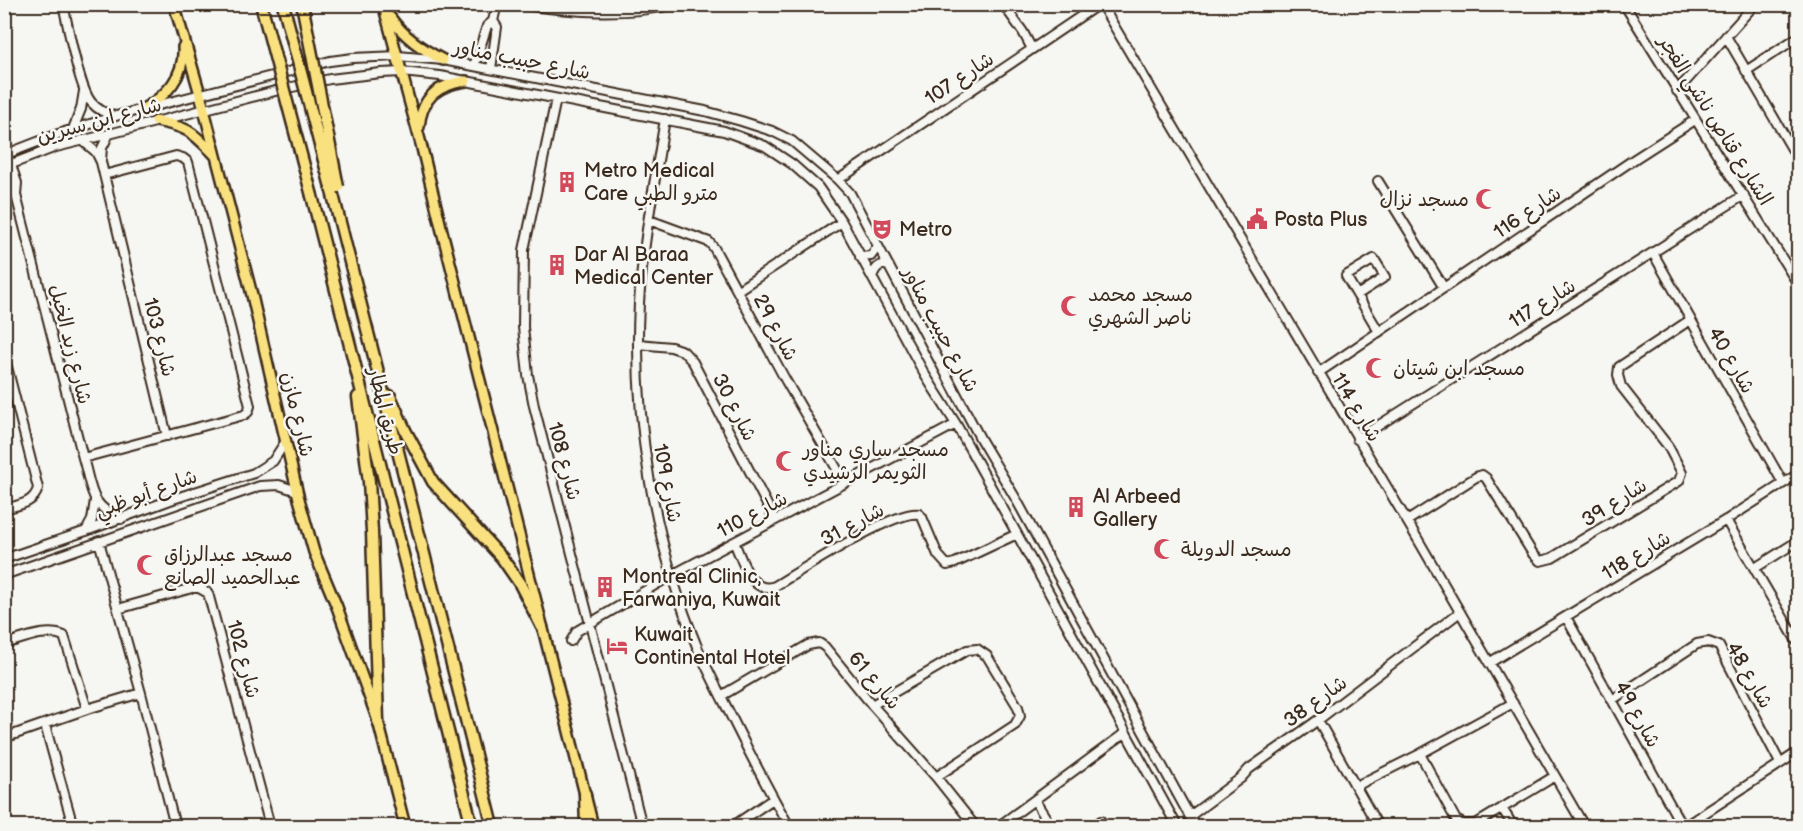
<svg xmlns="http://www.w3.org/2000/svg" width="1803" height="831" viewBox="0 0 1803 831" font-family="'Balsamiq Sans','Playpen Sans Arabic',sans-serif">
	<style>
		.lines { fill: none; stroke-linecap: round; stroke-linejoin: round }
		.minor-casing { stroke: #3b2a1e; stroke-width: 12 }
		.major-casing { stroke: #3b2a1e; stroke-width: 14 }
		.highway-casing { stroke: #3b2a1e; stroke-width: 15 }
		.minor { stroke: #f6f6f2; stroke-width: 8 }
		.major { stroke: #fae180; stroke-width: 9 }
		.highway { stroke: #fae180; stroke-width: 10 }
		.highway-bridge-casing { stroke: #3b2a1e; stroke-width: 15; stroke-linecap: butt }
		.highway-bridge { stroke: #fae180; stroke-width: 10 }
		.labels { text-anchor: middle; stroke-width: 5; stroke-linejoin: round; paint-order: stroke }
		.street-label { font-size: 20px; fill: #3b2a1e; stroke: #f6f6f2 }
		.poi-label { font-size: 20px; fill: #3b2a1e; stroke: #f6f6f2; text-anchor: start }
	</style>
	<rect width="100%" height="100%" fill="#f6f6f2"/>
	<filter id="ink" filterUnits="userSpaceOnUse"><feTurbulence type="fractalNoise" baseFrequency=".0167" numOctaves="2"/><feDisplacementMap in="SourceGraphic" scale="12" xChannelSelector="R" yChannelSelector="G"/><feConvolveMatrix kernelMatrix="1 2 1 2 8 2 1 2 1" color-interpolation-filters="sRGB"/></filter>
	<g filter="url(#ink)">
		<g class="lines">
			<defs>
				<path id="minor" d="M63 4C68 26 79 88 91 102 98 110 106 114 115 116
					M517 4C571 12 624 16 678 4
					M1003 4 1023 32 1032 49
					M1101 4 1420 543 1584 826
					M1624 4 1798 284
					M1726 36 1798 159
					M474 66 487 26 493 21
					M491 69 497 27 493 21 497 4
					M1746 71 1798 37
					M1677 91 1755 4
					M556 99 524 250 523 327 528 375 534 406 642 826
					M665 119C655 180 643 242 639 303 633 420 653 540 698 649 710 675 723 700 736 726 753 760 770 793 789 826
					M73 129 81 109 84 91
					M82 140 96 152 101 162 167 436
					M4 144 17 183 16 195
					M4 155 58 134 116 116 330 61 353 58 398 56 443 60 474 66 705 111 741 121 772 131 792 141 838 180 850 193 981 440 1016 499 1195 826
					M101 160 102 148 109 134
					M4 167 56 147 109 134 283 89 330 79 381 73 402 72 440 76 724 131 765 146 792 164 818 187 842 222 925 375 956 424 1017 534 1177 826
					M4 168 12 188 16 195 83 458C92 488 89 506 121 519
					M838 180 1099 4
					M1378 181 1444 288
					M649 220 709 242 714 248 786 381 845 483
					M1653 253 1783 483
					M860 257 871 256 878 246
					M872 277C875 269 879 262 889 266
					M738 290 842 222
					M1357 295 1385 277 1374 259 1346 276 1347 278 1379 332
					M638 344 671 347 683 351 693 362 775 520
					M4 355 38 488C34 504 18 505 4 509
					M1318 373 1636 158 1695 120
					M1357 439 1744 195
					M83 458 244 415 248 412 250 406 188 162 183 158 176 156 104 175
					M1726 520 1798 643
					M1407 521 1476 477 1482 475 1486 478 1533 554 1540 561 1552 558 1679 481 1682 473 1668 446 1621 386 1618 375 1619 367 1690 320
					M86 531 92 520 95 500
					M99 541 141 693 175 826
					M734 542C742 559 751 596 775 586 802 570 893 510 919 514L922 517 938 555 947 565 955 563 1017 534
					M4 559 86 531 173 499 254 473 273 461 286 441
					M1755 568 1798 541
					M4 575 260 486 279 485 297 491
					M118 609 192 588H199L208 593 270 826
					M1566 617 1682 826
					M571 641 577 631 672 575 956 424
					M4 644C23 639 46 628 64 636L87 709
					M1489 663 1726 520 1798 474
					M721 696 808 645 819 643 825 647 872 705 936 777 975 826
					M1612 700 1697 644 1708 642 1719 646 1780 763
					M872 705 967 650 977 649 987 656 1018 707 1020 716 1015 725 936 777
					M1318 720 1378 826
					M45 725 73 826
					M4 738 87 709 141 693
					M1420 754 1456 820 1464 824H1476L1555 776
					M1356 786 1420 754 1513 703
					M1035 801 1051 826
					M1502 808 1513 826
					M1190 816 1241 778 1249 769 1318 720 1460 612
					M733 826 773 799
					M999 826 1125 733
					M1094 826 1101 821
					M1685 826 1798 752"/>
				<path id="major" d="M174 4 200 94 251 291 299 499 314 552 337 607 378 721 405 826
					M383 4 421 144 442 231 593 826
					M390 17C404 37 422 49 443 60
					M141 110C166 97 185 76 183 47
					M156 121C191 128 192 132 216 156
					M419 127C422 97 437 85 466 81"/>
				<path id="highway" d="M332 191 493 826
					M312 196 472 826
					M390 396 405 430 433 482 502 558 520 584 542 627
					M358 397 369 482 372 531 378 721
					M585 794 586 826"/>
			</defs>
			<use href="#minor" class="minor-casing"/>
			<use href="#major" class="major-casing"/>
			<use href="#highway" class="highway-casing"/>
			<use href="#minor" class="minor"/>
			<use href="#major" class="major"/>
			<use href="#highway" class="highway"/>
			<defs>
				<path id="highway-bridge" d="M261 4 312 196
					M283 4 332 191
					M302 4 338 187"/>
			</defs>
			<use href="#highway-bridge" class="highway-bridge-casing"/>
			<use href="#highway-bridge" class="highway-bridge"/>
		</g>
	</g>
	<defs>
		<symbol id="building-bare" viewBox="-9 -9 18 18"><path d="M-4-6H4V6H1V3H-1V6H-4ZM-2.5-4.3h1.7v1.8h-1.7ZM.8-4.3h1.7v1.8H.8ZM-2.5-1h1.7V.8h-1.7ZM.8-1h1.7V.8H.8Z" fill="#d1495b" stroke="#f6f6f2" stroke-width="2.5" paint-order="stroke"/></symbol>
		<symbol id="mosque-bare" viewBox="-9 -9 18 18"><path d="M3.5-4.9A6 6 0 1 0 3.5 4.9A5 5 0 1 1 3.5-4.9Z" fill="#d1495b" stroke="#f6f6f2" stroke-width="2.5" paint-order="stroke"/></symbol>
		<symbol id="civic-bare" viewBox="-9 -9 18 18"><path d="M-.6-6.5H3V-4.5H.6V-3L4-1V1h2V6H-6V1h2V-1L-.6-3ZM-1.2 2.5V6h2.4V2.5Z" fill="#d1495b" stroke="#f6f6f2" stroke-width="2.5" paint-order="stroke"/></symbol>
		<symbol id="theatre-bare" viewBox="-9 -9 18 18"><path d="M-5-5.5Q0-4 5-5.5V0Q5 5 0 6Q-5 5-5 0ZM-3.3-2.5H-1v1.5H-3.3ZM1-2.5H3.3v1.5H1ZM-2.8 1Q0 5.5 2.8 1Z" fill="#d1495b" stroke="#f6f6f2" stroke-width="2.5" paint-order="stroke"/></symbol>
		<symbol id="hotel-bare" viewBox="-9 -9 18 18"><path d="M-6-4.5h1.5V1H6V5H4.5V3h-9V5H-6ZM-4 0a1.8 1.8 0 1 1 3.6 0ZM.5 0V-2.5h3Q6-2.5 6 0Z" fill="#d1495b" stroke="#f6f6f2" stroke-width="2.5" paint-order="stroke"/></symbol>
	</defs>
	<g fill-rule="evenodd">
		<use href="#building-bare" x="552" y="167" width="30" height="30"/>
		<use href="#mosque-bare" x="1471" y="184" width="30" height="30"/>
		<use href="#civic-bare" x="1242" y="204" width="30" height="30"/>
		<use href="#theatre-bare" x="867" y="214" width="30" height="30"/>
		<use href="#building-bare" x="542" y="250" width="30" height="30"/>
		<use href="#mosque-bare" x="1056" y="291" width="30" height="30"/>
		<use href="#mosque-bare" x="1361" y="353" width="30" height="30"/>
		<use href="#mosque-bare" x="771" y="446" width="30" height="30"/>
		<use href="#building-bare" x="1061" y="492" width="30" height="30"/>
		<use href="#mosque-bare" x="1149" y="534" width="30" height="30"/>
		<use href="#mosque-bare" x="132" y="550" width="30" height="30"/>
		<use href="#building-bare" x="590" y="572" width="30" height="30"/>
		<use href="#hotel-bare" x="602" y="631" width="30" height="30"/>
	</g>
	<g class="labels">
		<g class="street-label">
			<text transform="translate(522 59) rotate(11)" y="7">شارع حبيب مناور</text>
			<text transform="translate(959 78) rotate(-34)" y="7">شارع 107</text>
			<text transform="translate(99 120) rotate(-15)" y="7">شارع ابن سيرين</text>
			<text transform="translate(1716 120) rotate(58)" y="7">الشارع قناص ناشي الفجر</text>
			<text transform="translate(1527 212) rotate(-34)" y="7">شارع 116</text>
			<text transform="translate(1542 303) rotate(-32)" y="7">شارع 117</text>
			<text transform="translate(776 327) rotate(62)" y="7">شارع 29</text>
			<text transform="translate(941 329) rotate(62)" y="7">شارع حبيب مناور</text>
			<text transform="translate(160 337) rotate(76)" y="7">شارع 103</text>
			<text transform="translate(71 344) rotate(76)" y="7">شارع زيد الخيل</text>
			<text transform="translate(1732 360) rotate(60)" y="7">شارع 40</text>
			<text transform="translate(735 407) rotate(63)" y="7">شارع 30</text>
			<text transform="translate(1357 407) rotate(59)" y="7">شارع 114</text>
			<text transform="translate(386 411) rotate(76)" y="7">طريق المطار</text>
			<text transform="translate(298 414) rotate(77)" y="7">شارع مازن</text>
			<text transform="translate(565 461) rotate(75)" y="7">شارع 108</text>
			<text transform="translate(668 483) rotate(79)" y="7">شارع 109</text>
			<text transform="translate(146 493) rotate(-20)" y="7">شارع أبو ظبي</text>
			<text transform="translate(1614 502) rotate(-32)" y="7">شارع 39</text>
			<text transform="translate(752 514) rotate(-28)" y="7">شارع 110</text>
			<text transform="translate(852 524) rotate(-28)" y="7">شارع 31</text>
			<text transform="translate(1636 555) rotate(-31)" y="7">شارع 118</text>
			<text transform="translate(244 659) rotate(75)" y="7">شارع 102</text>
			<text transform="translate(1750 675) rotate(60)" y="7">شارع 48</text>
			<text transform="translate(875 680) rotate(50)" y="7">شارع 61</text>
			<text transform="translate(1315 701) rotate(-36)" y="7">شارع 38</text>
			<text transform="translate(1638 714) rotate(61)" y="7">شارع 49</text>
		</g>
		<g class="poi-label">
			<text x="584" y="177">Metro Medical<tspan x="584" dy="23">Care مترو الطبي</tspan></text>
			<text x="1469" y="206" text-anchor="end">مسجد نزال</text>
			<text x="1274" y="226">Posta Plus</text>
			<text x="899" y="236">Metro</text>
			<text x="574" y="261">Dar Al Baraa<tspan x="574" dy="23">Medical Center</tspan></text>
			<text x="1088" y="301">مسجد محمد<tspan x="1088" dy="23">ناصر الشهري</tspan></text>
			<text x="1393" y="375">مسجد ابن شيتان</text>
			<text x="803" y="456">مسجد ساري مناور<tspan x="803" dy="23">الثويمر الرشيدي</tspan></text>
			<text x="1093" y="503">Al Arbeed<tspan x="1093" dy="23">Gallery</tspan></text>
			<text x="1181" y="556">مسجد الدويلة</text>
			<text x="164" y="561">مسجد عبدالرزاق<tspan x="164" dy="23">عبدالحميد الصانع</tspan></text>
			<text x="622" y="583">Montreal Clinic,<tspan x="622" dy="23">Farwaniya, Kuwait</tspan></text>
			<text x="634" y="641">Kuwait<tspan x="634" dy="23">Continental Hotel</tspan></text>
		</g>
	</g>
	<rect width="1803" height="831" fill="none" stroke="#f6f6f2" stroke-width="24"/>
	<rect x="12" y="12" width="1779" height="807" fill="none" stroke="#3b2a1e" stroke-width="2" filter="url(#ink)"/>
</svg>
